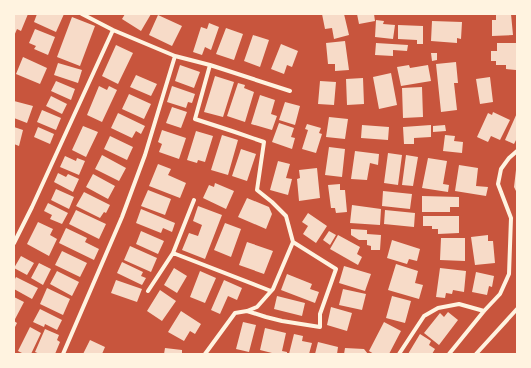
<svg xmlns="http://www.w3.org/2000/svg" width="531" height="368" font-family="'Fira Sans Condensed',sans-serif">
<rect width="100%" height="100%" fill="#c8553d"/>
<path fill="#f7dbc8" d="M14 14H28L21 31 17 29 14 36Z
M37 14H64L56 32 34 22Z
M125 14H151L141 31 122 19Z
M322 14H344L349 35 334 39 332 28 325 29Z
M357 14H374L375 21 359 24Z
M496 14H511L513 35 492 36V20H496Z
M158 15 182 26 172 46 149 35Z
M72 17 95 26 80 66 57 57Z
M376 20 384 21 383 24 395 25 393 39 375 37Z
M432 21 462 22 461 39 457 38V43L431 41Z
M209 23 219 27 211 50 205 47 202 55 193 52 201 27 207 29Z
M398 25 423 26V44H417V40L398 39Z
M226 28 243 34 234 60 216 54Z
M35 29 55 37 48 55 34 49 36 46 29 43Z
M253 35 269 40 260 67 244 61Z
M345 41 349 70 335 71V64H328L326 43Z
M376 43 408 45 407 51 393 50V56L375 55Z
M497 43H516V70L506 69V65H496V61H491V51H497Z
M281 44 298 51 292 67 287 65 284 74 271 69Z
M116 45 133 53 118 84 102 76Z
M431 53H437V60L432 61Z
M23 57 47 68 40 84 16 74Z
M456 62 458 83H454L457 110 441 112 436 64Z
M58 63 82 70 78 83 54 75Z
M180 65 200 72 194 88 175 81Z
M409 65 410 68 428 65 431 81 401 86 397 67Z
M391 73 397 105 379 109 373 77Z
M136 75 157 84 151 96 130 87Z
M215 76 234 82 223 117 204 112Z
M490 77 493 102 480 104 476 79Z
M363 78 364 104 347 105 346 79Z
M56 81 75 89 71 100 51 91Z
M320 81 336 82 334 105 318 104Z
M238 83 245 85 244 88 254 92 245 122 227 116Z
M99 86 107 90 109 86 117 90 102 122 87 115Z
M172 86 195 94 192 103 188 102 186 108 167 102Z
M422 87 423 117 403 118 402 88Z
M129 94 151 104 144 119 122 109Z
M260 95 275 100 271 114 277 116 272 130 251 124Z
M51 96 67 104 62 114 46 106Z
M14 101 33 106 27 123 14 118Z
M285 102 300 106 295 125 279 120Z
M172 107 187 112 181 128 166 123Z
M42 110 61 118 56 130 37 122Z
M493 112 510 120 500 140 491 136 488 142 477 137 488 113 492 115Z
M118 113 145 126 141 134 136 131 132 138 111 128Z
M517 113V138L514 144 505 140Z
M329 117 348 119 345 139 326 137Z
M279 123 294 128 291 137 295 138 292 149 272 142Z
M307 124 321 128 319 133 322 134 316 153 302 149 308 130 305 129Z
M362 125 389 127 388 140 361 138Z
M431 125V137L414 138V144H404L403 127Z
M445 125 446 131 433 132V126Z
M83 126 98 132 86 157 72 150Z
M14 127 23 130 19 146 14 144Z
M38 127 54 134 50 144 34 137Z
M162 130 186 138 179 159 159 152 162 144 158 142Z
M196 131 213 136 205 162 198 160 197 163 187 160Z
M222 135 238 140 228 175 211 170Z
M445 135 455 136 454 141 463 142 462 153 443 151Z
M110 136 133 147 127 160 104 149Z
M329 147 345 149 342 177 325 175Z
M241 149 256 154 247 181 232 176Z
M355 151 379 154 378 165 370 163 367 180 351 179Z
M388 153 402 155 398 185 384 183Z
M102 155 126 168 119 181 95 169Z
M406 155 418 157 413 186 402 185Z
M65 156 76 161 77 158 85 161 79 175 60 167Z
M428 158 447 161 443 184 449 185 448 192 422 188Z
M278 161 290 164 286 178 292 179 288 195 270 190Z
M158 164 171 169 168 175 186 183 180 198 149 186Z
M459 165 478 168 476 186 488 187 486 196 455 191Z
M317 168 320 198 299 201 297 179 300 178 299 170Z
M516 170H517V193L514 187Z
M58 173 66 177 68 174 79 179 73 192 54 182Z
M93 174 115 186 108 199 86 187Z
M215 183 234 191 226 209 203 198 209 185 214 187Z
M340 184V190H345L347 212 336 213 335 208H331L328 185Z
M56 189 74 197 69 209 51 200Z
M148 190 171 199 165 215 141 206Z
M383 191 412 194 410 209 382 206Z
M84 192 110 205 106 213 104 212 100 218 76 206Z
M422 196 459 197V207H450V212H422Z
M247 198 269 207 272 214 266 229 238 217Z
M48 203 68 213 62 224 50 219 52 215 44 211Z
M352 205 381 209 380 225 350 223Z
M198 206 222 215 205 259 182 250 189 233 198 236 202 225 193 221Z
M141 209 175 223 172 232 163 228 161 233 136 223Z
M76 210 106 224 99 239 69 224Z
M385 210 415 213 414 227 384 224Z
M308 213 327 226 316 243 303 234 308 226 302 222Z
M423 216H459V233L438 234V229H432V226H423Z
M38 222 53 229 50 235 57 239 49 256 27 244Z
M225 223 241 229 231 257 214 250Z
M66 228 87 238 85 242 99 249 94 260 59 243Z
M351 229 367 230V234L381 235 380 250H371V246L367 245V240H359L351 235Z
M141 231 164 241 158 254 136 244Z
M329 231 336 235 330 245 323 240Z
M338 235 360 247 357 254 362 257 358 265 330 249Z
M488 235V241H493L495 263 475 265 471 237Z
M441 238H465V261L440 260Z
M392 240 420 249 417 261 409 259 407 264 387 258Z
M247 242 273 251 264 274 239 265Z
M130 246 157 258 151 272 124 260Z
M62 251 87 263 80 277 55 265Z
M21 256 34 263 27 275 14 268Z
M122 262 143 272 141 276 146 278 142 285 117 273Z
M39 263 51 269 43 285 31 278Z
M396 264 418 271 415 283 423 285 419 299 388 290Z
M344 266 371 274 365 291 339 283Z
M174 268 187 276 177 293 164 285Z
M440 268 466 271 464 292 453 290 452 294 446 293 445 298 436 297Z
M57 271 79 282 72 296 50 284Z
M200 271 216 278 205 303 190 297Z
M476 272 494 276 492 287 489 286 487 295 472 292Z
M287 274 312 284 310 289 319 292 315 303 281 290Z
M16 277 38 288 32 299 14 289V281Z
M116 280 142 289 137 302 111 293Z
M224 280 242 288 237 300 228 296 220 314 211 310Z
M47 288 70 299 63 315 40 304Z
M343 289 366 294 362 310 339 305Z
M160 290 176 301 162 321 147 311Z
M277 296 305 303 302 316 274 309Z
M392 296 411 301 405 323 386 318Z
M14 297 24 302 14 321 17 323 14 329Z
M331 307 352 313 347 331 327 325Z
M40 309 62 320 57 330 45 324 44 327 33 322Z
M181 311 201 324 195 334 190 331 184 341 168 332Z
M448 312 458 320 439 345 424 333 440 313 444 317Z
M243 322 256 325 249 352 236 349Z
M384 322 401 331 389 354H374L369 351Z
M30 327 41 333 31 354H24L18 351Z
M265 328 286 333 282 351 287 352V354H272V353L260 350Z
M45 329 59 335 57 340 60 342 55 354H40L35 352Z
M294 334 303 336 302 341 312 343 309 354H289Z
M420 334 431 341 429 345 435 349 432 354H408Z
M90 340 105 347 102 354H83Z
M318 342 338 347 337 354H315Z
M165 348 182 350V354H164Z
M345 348 364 349 368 354H344Z"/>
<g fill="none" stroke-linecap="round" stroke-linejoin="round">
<path stroke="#fff3e0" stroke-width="4" d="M82 14 113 30 175 56 210 65
M14 243 32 207 113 30
M173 253 271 291
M148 291 173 253 194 200
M247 311 266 317 282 321 320 327V314L336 269 293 242
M63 354 122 217 145 155 175 56
M205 354 235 313 247 311 257 307 273 289 293 242 286 216 272 202 257 190 264 142 232 131 195 119 210 65 290 91
M399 354 424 316 438 308 459 304 484 311
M449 354 484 311 500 294 509 274 511 218 498 184 501 169 509 158 517 151
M476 354 517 309"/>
</g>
<rect width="531" height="368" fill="none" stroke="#fff3e0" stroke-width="30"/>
</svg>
